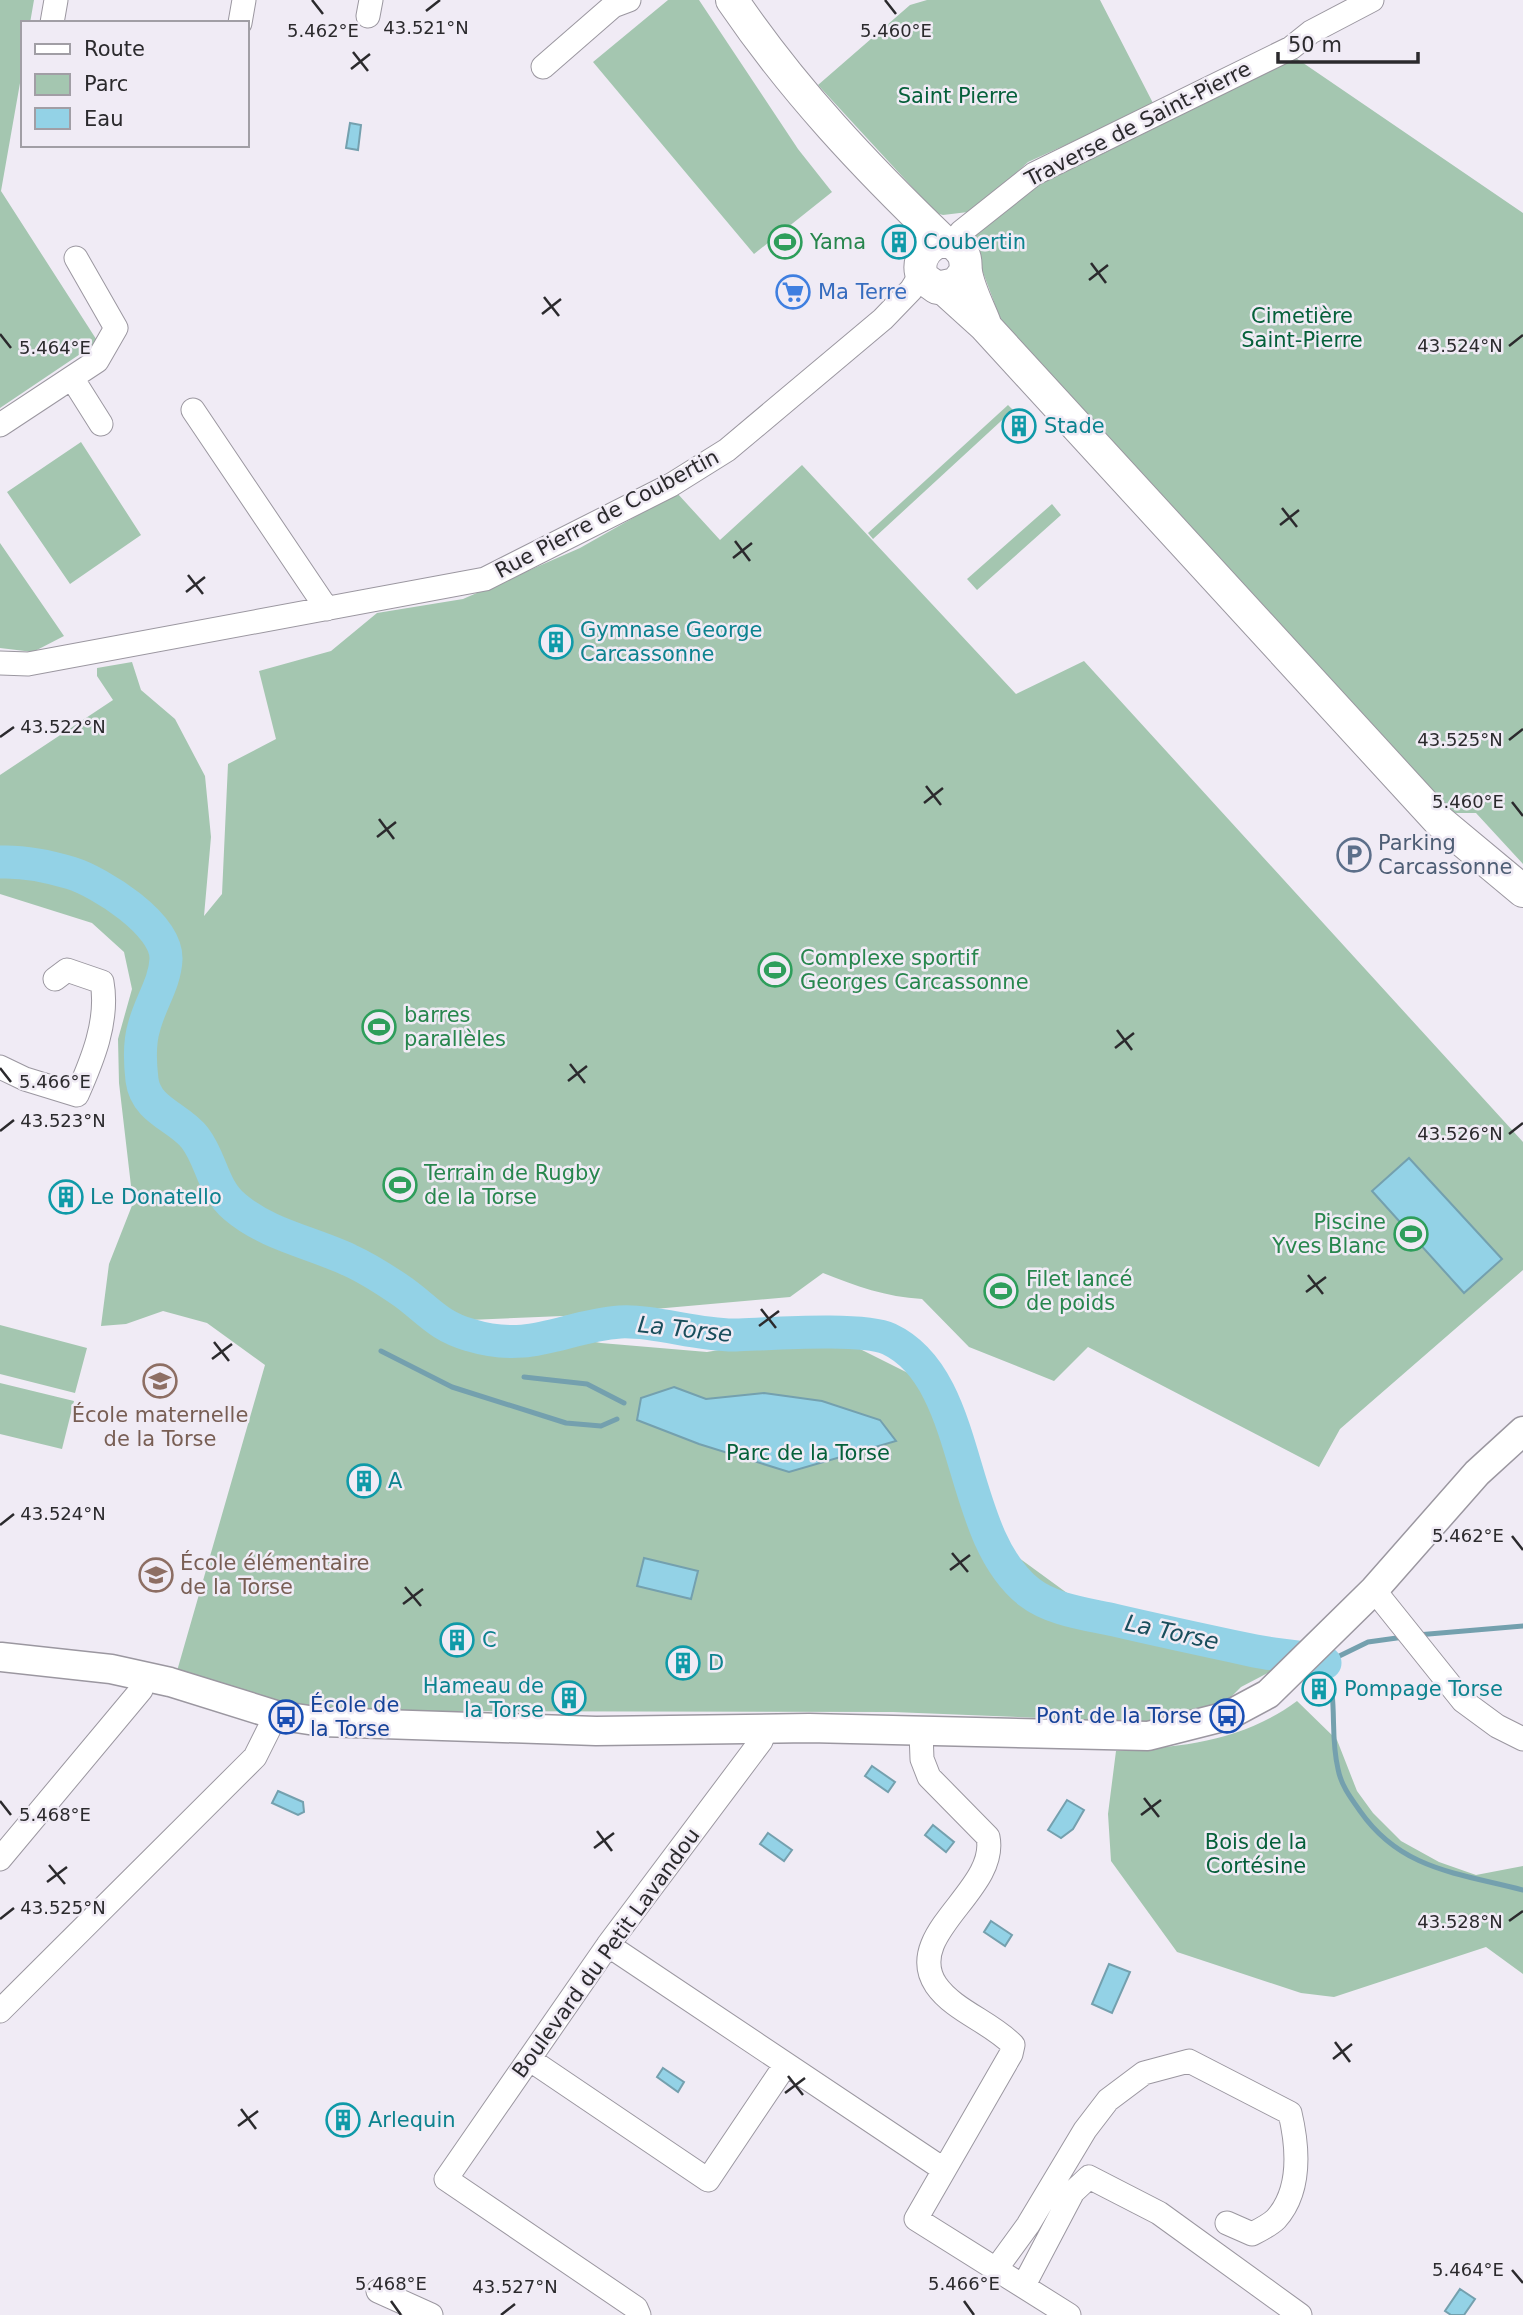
<svg xmlns="http://www.w3.org/2000/svg" width="1523" height="2315" font-family="'DejaVu Sans',sans-serif">
<rect width="100%" height="100%" fill="#f0ebf5"/>
<path fill="#a4c6b0" d="M0 0H34L30 23H23V66L1 191 98 342 0 408Z
M668 0H699L798 149 832 192 754 254 593 62Z
M927 0H1100L1154 105 1028 162 981 205 968 212 943 215 936 213 818 85 910 5Z
M1290 54 1523 213V864L1476 813H1448L1003 326 969 235 1025 183Z
M1008 405 1013 410 873 539 868 533Z
M81 442 141 535 70 584 7 492Z
M802 465 1016 694 1084 661 1523 1142V1270L1340 1429 1319 1467 1088 1347 1054 1381 969 1347 922 1299C886 1297 856 1286 823 1273L790 1297 587 1315 469 1320 601 1343 707 1352 826 1332 938 1388 954 1426 982 1531 1078 1601 1274 1644 1302 1655 1241 1687 1225 1703 1186 1716 1139 1722 893 1712 318 1711 175 1678 265 1365 207 1323 163 1311 126 1324 101 1326 109 1264 133 1203 119 1083 118 1039 132 989 124 952 92 923 0 894V775L113 700 97 676V668L132 662 141 690 175 719 205 776 211 837 204 916 222 894 228 764 276 739 259 671 331 651 377 613 463 599 580 548 677 493 720 540Z
M1052 504 1061 515 977 590 967 579Z
M0 543 64 636 33 652 0 648Z
M0 1325 87 1348 75 1393 0 1374Z
M0 1383 74 1401 62 1449 0 1434Z
M1297 1701 1337 1740 1357 1791 1373 1813 1401 1841 1439 1862 1476 1875 1523 1866V1974L1486 1947 1334 1997 1301 1993 1177 1952 1111 1861 1108 1814 1116 1751C1182 1747 1243 1741 1297 1701Z"/>
<path fill="#93d2e6" stroke="#74a0ae" stroke-width="2" d="M350 123 361 125 358 150 346 148Z
M1409 1158 1502 1259 1464 1293 1372 1191Z
M674 1387 706 1399 764 1393 822 1401 880 1420 896 1441 789 1472 699 1444 637 1420 641 1398Z
M644 1558 698 1571 691 1599 637 1586Z
M872 1766 895 1782 888 1792 865 1776Z
M278 1791 303 1802 304 1812 298 1815 272 1803Z
M1067 1800 1084 1810 1073 1829 1061 1838 1048 1830Z
M933 1825 954 1842 946 1852 925 1835Z
M768 1833 792 1850 784 1861 760 1844Z
M991 1921 1012 1935 1005 1946 984 1932Z
M1109 1964 1130 1972 1112 2013 1092 2004Z
M663 2068 684 2082 678 2092 657 2077Z
M1460 2289 1475 2299 1464 2315H1451L1445 2311Z"/>
<g fill="none" stroke-linecap="round" stroke-linejoin="round">
<path stroke="#74a0ae" stroke-width="5" d="M381 1351 452 1387 566 1423 601 1426 617 1419
M524 1377 587 1384 624 1403
M1417 1635 1523 1626
M1404 1637 1368 1642 1325 1663C1339 1701 1329 1731 1338 1769 1341 1785 1350 1797 1360 1811 1401 1870 1458 1873 1523 1890"/>
<path stroke="#93d2e6" stroke-width="33" d="M0 862C24 861 48 866 71 873 100 882 167 924 166 959 165 983 150 1003 144 1027 139 1043 140 1063 142 1080 146 1111 179 1117 195 1138 212 1160 212 1188 235 1207 268 1235 311 1242 349 1260 367 1268 387 1281 403 1292 428 1310 438 1326 470 1335 532 1354 564 1326 620 1322 655 1320 698 1336 736 1335 769 1334 862 1327 889 1339 974 1379 955 1533 1029 1592 1052 1610 1087 1614 1114 1620 1161 1631 1208 1641 1255 1651 1279 1656 1301 1655 1325 1663"/>
<defs>
<path id="minor" d="M368 16 371 0
M52 23 56 0
M240 23 244 0
M543 67 613 6 629 0
M954 245 961 232 1034 174 1291 48 1311 32 1372 0
M72 378 101 424
M193 410 327 609
M0 425 97 361 116 328 76 258
M0 663 28 664 485 579 671 485 727 450 883 319 911 290 921 274
M0 1067 25 1079 77 1095C92 1061 109 1021 102 982L67 970 55 979
M1374 1590 1463 1701 1497 1726 1523 1739
M921 1732 922 1759 929 1777 988 1837C999 1890 902 1934 936 1985 954 2011 991 2022 1013 2045L1011 2054 916 2219 1069 2315
M0 1859 141 1690 145 1676
M608 1945 943 2169
M0 2011 255 1757 276 1715
M529 2059 708 2180 786 2064
M996 2269 1028 2225 1085 2130 1108 2100 1144 2073 1189 2061 1290 2113C1298 2147 1302 2190 1276 2219 1270 2225 1260 2230 1252 2234L1227 2223
M1024 2285 1073 2192 1089 2177 1159 2213 1300 2315
M378 2291 431 2315
M639 2315 636 2308 446 2179 608 1945 761 1741 766 1728"/>
<path id="tertiary" d="M1 1657 111 1669 170 1682 276 1715 322 1722 596 1731 809 1728 1148 1736 1227 1716 1268 1694 1374 1590 1477 1473 1523 1431"/>
<path id="secondary" d="M732 0C794 91 865 166 944 242
M966 271 956 284 937 288 923 278C911 253 944 227 961 251 967 258 965 265 966 272 969 290 979 308 985 324
M943 288 985 326 1439 821 1523 891"/>
</defs>
<use href="#minor" stroke="#9b97a0" stroke-width="25"/>
<use href="#tertiary" stroke="#9b97a0" stroke-width="31"/>
<use href="#secondary" stroke="#9b97a0" stroke-width="34"/>
<use href="#minor" stroke="#fff" stroke-width="23"/>
<use href="#tertiary" stroke="#fff" stroke-width="28"/>
<use href="#secondary" stroke="#fff" stroke-width="32"/>
</g>
<path fill="none" stroke="#2b2a2d" stroke-width="2.5" d="M312 0 323 14M885 0 896 14M426 11 440 0M353 52 368 71M351 69 370 54M1091 263 1106 283M1089 280 1108 265M544 297 559 316M542 314 561 299M0 334 11 348M1509 346 1523 335M1282 508 1297 527M1280 525 1299 510M735 541 750 561M733 558 752 543M188 575 203 594M186 592 205 577M0 737 14 727M1509 740 1523 729M926 786 941 805M1512 802 1523 816M924 803 943 788M379 819 394 839M377 837 396 822M1117 1030 1132 1050M1115 1048 1134 1033M570 1064 585 1083M0 1068 11 1082M568 1081 587 1066M0 1131 14 1120M1509 1134 1523 1123M1308 1275 1323 1294M1306 1292 1326 1277M761 1309 776 1328M759 1326 779 1311M214 1342 229 1361M212 1359 232 1344M0 1525 14 1514M1512 1536 1523 1550M952 1553 968 1572M950 1570 970 1555M405 1587 421 1606M403 1604 423 1589M1144 1798 1159 1817M0 1801 11 1815M1141 1815 1161 1800M597 1831 612 1851M594 1848 614 1833M49 1865 65 1884M47 1882 67 1867M0 1919 14 1908M1509 1921 1523 1911M1335 2042 1350 2062M1333 2059 1352 2044M788 2076 803 2095M785 2093 805 2078M241 2109 256 2129M238 2126 258 2111M1512 2270 1523 2283M391 2301 401 2315M964 2301 974 2315M501 2315 515 2304"/>
<defs>
<symbol id="stadium-ring" viewBox="-11 -11 22 22"><circle r="9.5" fill="#f0ebf5" stroke="#2e9e5b" stroke-width="1.5"/><path d="M0-5a6.5 5 0 1 0 0 10a6.5 5 0 1 0 0-10ZM-3.5-1.8h7v3.6h-7Z" fill="#2e9e5b"/></symbol>
<symbol id="building-ring" viewBox="-11 -11 22 22"><circle r="9.5" fill="#f0ebf5" stroke="#0f9aa8" stroke-width="1.5"/><path d="M-4-6H4V6H1V3H-1V6H-4ZM-2.5-4.3h1.7v1.8h-1.7ZM.8-4.3h1.7v1.8H.8ZM-2.5-1h1.7V.8h-1.7ZM.8-1h1.7V.8H.8Z" fill="#0f9aa8"/></symbol>
<symbol id="supermarket-ring" viewBox="-11 -11 22 22"><circle r="9.5" fill="#f0ebf5" stroke="#3f7fe0" stroke-width="1.5"/><path d="M-6-5.5h2.5l.6 2H6L4.5 2H-2.5L-4.4-4H-6ZM-1.5 3.2a1.3 1.3 0 1 0 .1 0ZM3 3.2a1.3 1.3 0 1 0 .1 0Z" fill="#3f7fe0"/></symbol>
<symbol id="parking-ring" viewBox="-11 -11 22 22"><circle r="9.5" fill="#f0ebf5" stroke="#5c6f8a" stroke-width="1.5"/><path d="M-3.5-5.5H1a3.5 3.5 0 0 1 0 7H-1V5.5H-3.5ZM-1-3.4V-.6H.8a1.4 1.4 0 0 0 0-2.8Z" fill="#5c6f8a"/></symbol>
<symbol id="school-ring" viewBox="-11 -11 22 22"><circle r="9.5" fill="#f0ebf5" stroke="#8d6e63" stroke-width="1.5"/><path d="M0-5L7-2L0 1L-7-2ZM-4 1L0 2.5L4 1V4Q0 6-4 4Z" fill="#8d6e63"/></symbol>
<symbol id="bus-ring" viewBox="-11 -11 22 22"><circle r="9.5" fill="#f0ebf5" stroke="#1a4fb4" stroke-width="1.5"/><path d="M-5-6H5V4H4V6H2V4H-2V6H-4V4H-5ZM-3.5-4V0h7V-4ZM-3.5 1.2v1.5H-2V1.2ZM2 1.2v1.5H3.5V1.2Z" fill="#1a4fb4"/></symbol>
</defs>
<g fill-rule="evenodd">
<use href="#stadium-ring" x="766" y="223" width="38" height="38"/>
<use href="#building-ring" x="880" y="223" width="38" height="38"/>
<use href="#supermarket-ring" x="774" y="273" width="38" height="38"/>
<use href="#building-ring" x="1000" y="407" width="38" height="38"/>
<use href="#building-ring" x="537" y="623" width="38" height="38"/>
<use href="#parking-ring" x="1335" y="836" width="38" height="38"/>
<use href="#stadium-ring" x="756" y="951" width="38" height="38"/>
<use href="#stadium-ring" x="360" y="1008" width="38" height="38"/>
<use href="#stadium-ring" x="381" y="1166" width="38" height="38"/>
<use href="#building-ring" x="47" y="1178" width="38" height="38"/>
<use href="#stadium-ring" x="1392" y="1215" width="38" height="38"/>
<use href="#stadium-ring" x="982" y="1272" width="38" height="38"/>
<use href="#school-ring" x="141" y="1362" width="38" height="38"/>
<use href="#building-ring" x="345" y="1462" width="38" height="38"/>
<use href="#school-ring" x="137" y="1556" width="38" height="38"/>
<use href="#building-ring" x="438" y="1621" width="38" height="38"/>
<use href="#building-ring" x="664" y="1644" width="38" height="38"/>
<use href="#building-ring" x="1300" y="1670" width="38" height="38"/>
<use href="#building-ring" x="550" y="1679" width="38" height="38"/>
<use href="#bus-ring" x="1208" y="1697" width="38" height="38"/>
<use href="#bus-ring" x="267" y="1698" width="38" height="38"/>
<use href="#building-ring" x="324" y="2101" width="38" height="38"/>
</g>
<g text-anchor="middle" dominant-baseline="central" stroke-width="5" stroke-linejoin="round" paint-order="stroke">
<g font-size="21" fill="#05603a" stroke="#f0ebf5">
<text x="958" y="96">Saint Pierre</text>
<text x="1302" y="316">Cimetière<tspan x="1302" dy="24">Saint-Pierre</tspan></text>
<text x="808" y="1453">Parc de la Torse</text>
<text x="1256" y="1842">Bois de la<tspan x="1256" dy="24">Cortésine</tspan></text>
</g>
<g font-size="21" fill="#2b2a2d" stroke="#f0ebf5">
<text transform="translate(1138 124) rotate(-27)">Traverse de Saint-Pierre</text>
<text transform="translate(607 514) rotate(-28)">Rue Pierre de Coubertin</text>
<text transform="translate(606 1953) rotate(-54)">Boulevard du Petit Lavandou</text>
</g>
<g font-size="21" fill="#27864d" stroke="#f0ebf5" text-anchor="start">
<text x="810" y="242">Yama</text>
<text x="800" y="958">Complexe sportif<tspan x="800" dy="24">Georges Carcassonne</tspan></text>
<text x="404" y="1015">barres<tspan x="404" dy="24">parallèles</tspan></text>
<text x="424" y="1173">Terrain de Rugby<tspan x="424" dy="24">de la Torse</tspan></text>
<text x="1386" y="1222" text-anchor="end">Piscine<tspan x="1386" dy="24">Yves Blanc</tspan></text>
<text x="1026" y="1279">Filet lancé<tspan x="1026" dy="24">de poids</tspan></text>
</g>
<g font-size="21" fill="#0d838f" stroke="#f0ebf5" text-anchor="start">
<text x="923" y="242">Coubertin</text>
<text x="1044" y="426">Stade</text>
<text x="580" y="630">Gymnase George<tspan x="580" dy="24">Carcassonne</tspan></text>
<text x="90" y="1197">Le Donatello</text>
<text x="388" y="1481">A</text>
<text x="482" y="1640">C</text>
<text x="708" y="1663">D</text>
<text x="544" y="1686" text-anchor="end">Hameau de<tspan x="544" dy="24">la Torse</tspan></text>
<text x="1344" y="1689">Pompage Torse</text>
<text x="368" y="2120">Arlequin</text>
</g>
<g font-size="21" fill="#366cbe" stroke="#f0ebf5" text-anchor="start">
<text x="818" y="292">Ma Terre</text>
</g>
<g font-size="21" fill="#4e5e75" stroke="#f0ebf5" text-anchor="start">
<text x="1378" y="843">Parking<tspan x="1378" dy="24">Carcassonne</tspan></text>
</g>
<g font-size="21" fill="#785e54" stroke="#f0ebf5">
<text x="160" y="1415">École maternelle<tspan x="160" dy="24">de la Torse</tspan></text>
<text x="180" y="1563" text-anchor="start">École élémentaire<tspan x="180" dy="24">de la Torse</tspan></text>
</g>
<g font-size="21" fill="#164399" stroke="#f0ebf5" text-anchor="start">
<text x="310" y="1705">École de<tspan x="310" dy="24">la Torse</tspan></text>
<text x="1202" y="1716" text-anchor="end">Pont de la Torse</text>
</g>
<g font-size="23" font-style="italic" fill="#194e5c" stroke="#f0ebf5">
<text transform="translate(685 1329) rotate(6)">La Torse</text>
<text transform="translate(1172 1632) rotate(12)">La Torse</text>
</g>
</g>
<g font-size="18" text-anchor="middle" fill="#2b2a2d" stroke="#f0ebf5" stroke-width="5" stroke-linejoin="round" paint-order="stroke">
<text x="426" y="34">43.521°N</text>
<text x="323" y="37">5.462°E</text>
<text x="896" y="37">5.460°E</text>
<text x="1460" y="352">43.524°N</text>
<text x="55" y="354">5.464°E</text>
<text x="63" y="733">43.522°N</text>
<text x="1460" y="746">43.525°N</text>
<text x="1468" y="808">5.460°E</text>
<text x="55" y="1088">5.466°E</text>
<text x="63" y="1127">43.523°N</text>
<text x="1460" y="1140">43.526°N</text>
<text x="63" y="1520">43.524°N</text>
<text x="1468" y="1542">5.462°E</text>
<text x="55" y="1821">5.468°E</text>
<text x="63" y="1914">43.525°N</text>
<text x="1460" y="1928">43.528°N</text>
<text x="1468" y="2276">5.464°E</text>
<text x="391" y="2290">5.468°E</text>
<text x="964" y="2290">5.466°E</text>
<text x="515" y="2293">43.527°N</text>
</g>
<rect x="21" y="21" width="228" height="126" fill="#f0ebf5" stroke="#a19ea5" stroke-width="2"/>
<rect x="35" y="44" width="35" height="10" fill="#ffffff" stroke="#a19ea5" stroke-width="2"/>
<text x="84" y="56" font-size="21" fill="#2b2a2d">Route</text>
<rect x="35" y="74" width="35" height="21" fill="#a4c6b0" stroke="#a19ea5" stroke-width="2"/>
<text x="84" y="91" font-size="21" fill="#2b2a2d">Parc</text>
<rect x="35" y="108" width="35" height="21" fill="#93d2e6" stroke="#a19ea5" stroke-width="2"/>
<text x="84" y="126" font-size="21" fill="#2b2a2d">Eau</text>
<path d="M1278 52v10h140v-10" fill="none" stroke="#2b2a2d" stroke-width="3.5"/>
<text x="1288" y="52" font-size="21" fill="#2b2a2d" stroke="#f0ebf5" stroke-width="5" paint-order="stroke">50 m</text>
</svg>
